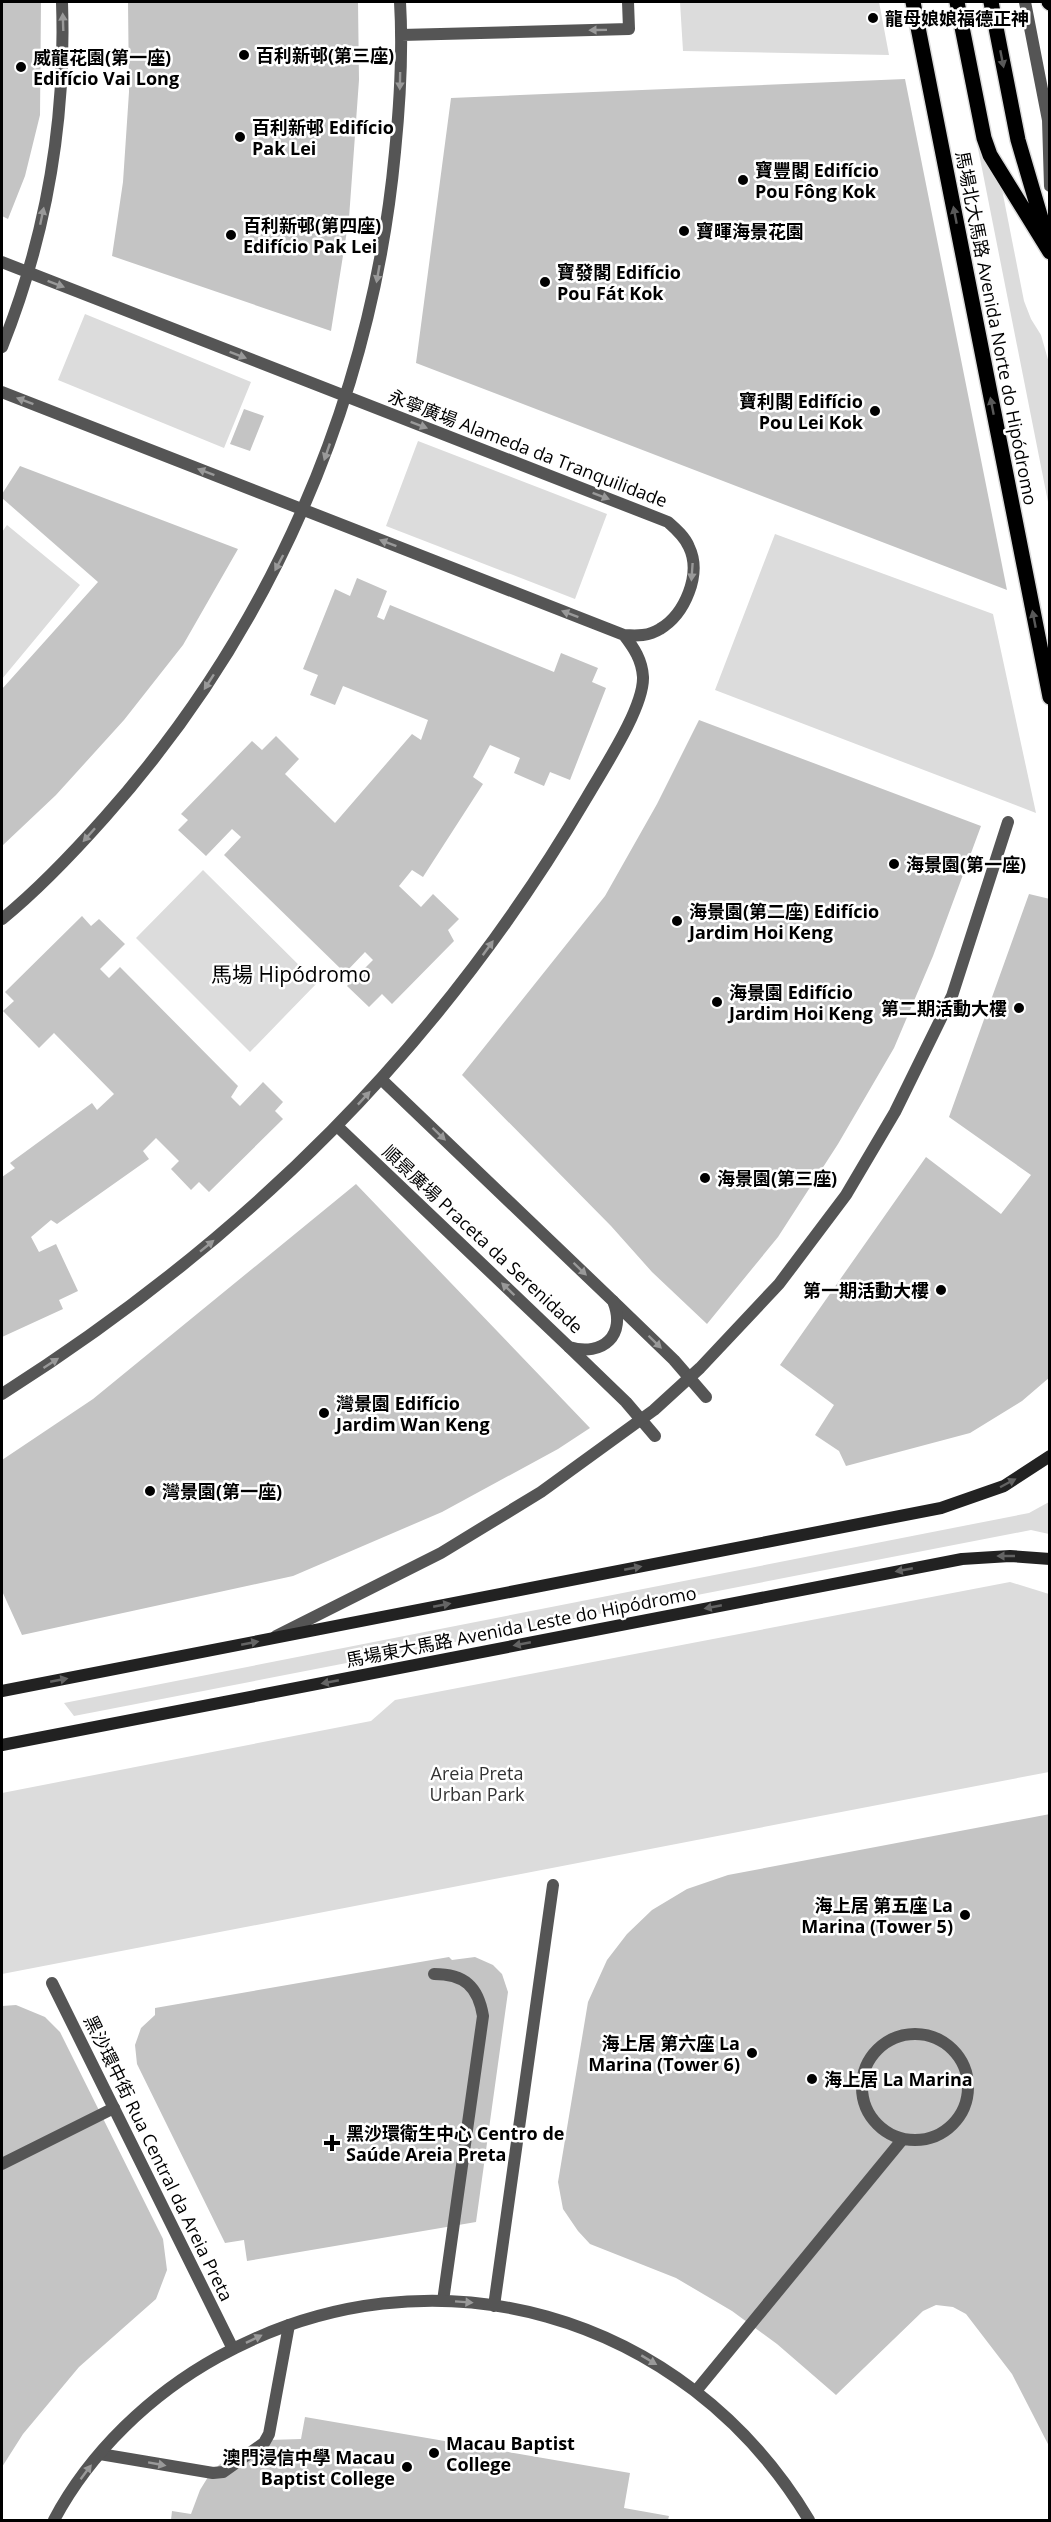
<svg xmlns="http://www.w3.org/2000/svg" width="1051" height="2522" font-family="'Open Sans','Noto Sans SC',sans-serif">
<rect width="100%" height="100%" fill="#fff"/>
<path fill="#dcdcdc" d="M680 2H879L889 55 683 51Z
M949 2H965L1024 301 1031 319 1041 335 1049 363V507Z
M85 314 251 382 224 448 58 380Z
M418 441 607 514 575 599 386 526Z
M7 525 80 585 2 679V532Z
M775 534 993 614 1036 813 715 690Z
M203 870 317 983 250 1052 136 938Z
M1049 1502V1534L1031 1530 74 1716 64 1703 1029 1513Z
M1010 1582 1049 1594V1772L2 1974V1793L371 1721 395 1700Z"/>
<path fill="#c4c4c4" d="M2 2H41L40 115 25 176 8 219 2 216Z
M128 2H358L359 80 349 218 331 331 112 256 123 182 129 92Z
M905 79 1007 590 416 363 451 98Z
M244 409 264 416 250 451 230 444Z
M20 466 238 549 183 645 124 720 56 795 2 846V689L98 582 2 498V494Z
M357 578 387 591 377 617 384 620 390 605 554 672 561 653 598 668 592 682 606 688 570 780 550 772 544 786 514 773 520 758 490 745 473 777 483 784 423 877 412 870 399 886 421 907 433 894 459 919 448 930 454 941 392 1004 382 994 369 1007 347 986 373 960 365 952 345 973 224 855 241 837 232 829 206 856 178 830 188 820 181 814 252 741 262 750 276 736 299 759 285 774 335 823 412 734 421 740 428 720 343 686 335 705 310 695 318 675 303 669 335 589 350 596Z
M699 720 981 826 933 956 894 1048 838 1144 778 1237 707 1324 652 1272 611 1226 462 1075 605 896 657 804Z
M1029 894 1050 899V1377L1022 1401 970 1433 846 1466 839 1451 815 1435 834 1405 780 1365 926 1157 1001 1214 1031 1175 949 1117Z
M82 916 91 926 99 919 125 944 100 969 109 978 120 967 238 1086 231 1097 240 1106 263 1082 283 1102 275 1111 283 1119 209 1192 199 1182 191 1190 171 1169 179 1161 156 1138 143 1151 149 1159 57 1224 51 1220 31 1237 39 1252 56 1244 78 1291 59 1300 63 1309 2 1337V1177L15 1168 10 1163 92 1103 97 1110 114 1094 54 1033 39 1048 3 1011 14 1001 5 992Z
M356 1184 590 1428 558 1449 442 1512 293 1576 22 1635 2 1591V1460L93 1399Z
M1050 1814V2448L1012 2374 966 2314 953 2307 936 2305 923 2311 836 2395 777 2344 732 2311 676 2278 590 2244 578 2231 563 2209 558 2182 588 2002 607 1960 627 1934 652 1910 687 1889 728 1875Z
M449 1957 452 1960 475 1957 493 1965 502 1974 508 1992 476 2222 247 2261 244 2240 225 2243 137 2064 135 2045 141 2028 155 2015V2008Z
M16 2005 45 2017 60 2032 163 2239 167 2270 156 2299 79 2367 23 2434 2 2467V2006Z
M305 2417 630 2473 624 2508 669 2516 668 2520H171L172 2511 191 2514 200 2490 208 2477 219 2465 238 2450 269 2440 301 2439Z"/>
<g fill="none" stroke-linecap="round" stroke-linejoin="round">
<defs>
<path id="primary" d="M913 2 1050 697
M957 2 984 138 990 155 1050 252
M991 2 1018 140 1045 232
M1049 2 1050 3"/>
</defs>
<use href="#primary" stroke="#dbdbdb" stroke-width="18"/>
<path stroke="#555" stroke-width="12" d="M1025 2 1048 120 1050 186
M613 1301 674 1360 706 1397
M569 1347 626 1402 655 1436
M434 1974C464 1974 478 1986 483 2016L443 2301
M862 2087a53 53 0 1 1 106 0a53 53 0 1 1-106 0Z
M2 2164 114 2108
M696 2391 902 2140
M100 2454 213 2473 223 2472 264 2443 269 2434 289 2325"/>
<path stroke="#555" stroke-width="12" d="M401 35 629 29 628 2
M2 262 668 522C676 529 685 537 689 547 702 574 685 614 660 629 649 636 637 636 624 635L2 392
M2 347C46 237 66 120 62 2
M2 919C39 889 73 853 105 817 270 632 372 399 395 152 400 102 403 51 400 2
M337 1126 569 1347C603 1357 627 1335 613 1301L381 1079
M2 1394C246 1239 440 1048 587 797 603 769 644 708 643 677 642 660 634 648 624 635
M276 1636 441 1553 541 1492 654 1410 700 1368 779 1284 846 1195 895 1112 952 996 1008 822
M52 1983 233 2349
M494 2306 553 1885
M54 2520C90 2452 151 2394 218 2357 431 2239 685 2313 809 2520"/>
<path stroke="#222" stroke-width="12" d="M2 1691 941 1508 1004 1486 1050 1456
M2 1745 962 1559 1010 1556 1050 1559"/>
<use href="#primary" stroke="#000" stroke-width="15"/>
</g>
<defs><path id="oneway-solid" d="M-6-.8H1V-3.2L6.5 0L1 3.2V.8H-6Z" transform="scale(1.5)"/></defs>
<g fill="#999">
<use href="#oneway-solid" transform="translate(63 22) rotate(-92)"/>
<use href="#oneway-solid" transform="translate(598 30) rotate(179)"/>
<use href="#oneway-solid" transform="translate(400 81) rotate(91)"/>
<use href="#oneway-solid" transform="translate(42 216) rotate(-78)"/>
<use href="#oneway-solid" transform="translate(378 274) rotate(100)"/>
<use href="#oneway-solid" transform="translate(56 284) rotate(21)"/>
<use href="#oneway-solid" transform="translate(238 355) rotate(21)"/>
<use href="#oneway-solid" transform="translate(25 401) rotate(-159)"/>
<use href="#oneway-solid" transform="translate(419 425) rotate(21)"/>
<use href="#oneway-solid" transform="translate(327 452) rotate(109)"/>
<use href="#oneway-solid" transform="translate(206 472) rotate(-159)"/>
<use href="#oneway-solid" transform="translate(601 496) rotate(21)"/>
<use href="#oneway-solid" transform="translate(388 543) rotate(-159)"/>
<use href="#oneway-solid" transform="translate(279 563) rotate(118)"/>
<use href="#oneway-solid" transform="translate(692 572) rotate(94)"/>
<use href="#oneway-solid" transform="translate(570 614) rotate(-159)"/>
<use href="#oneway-solid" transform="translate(209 682) rotate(123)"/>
<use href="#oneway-solid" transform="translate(89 835) rotate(132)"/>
<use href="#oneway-solid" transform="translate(488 948) rotate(-54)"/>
<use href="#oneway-solid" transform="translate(364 1098) rotate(-47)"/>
<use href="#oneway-solid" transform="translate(439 1134) rotate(44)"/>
<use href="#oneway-solid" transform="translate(207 1246) rotate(-39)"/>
<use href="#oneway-solid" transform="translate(580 1269) rotate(44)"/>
<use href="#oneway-solid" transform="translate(508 1289) rotate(-136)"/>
<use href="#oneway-solid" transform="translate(655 1342) rotate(44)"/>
<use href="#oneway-solid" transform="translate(51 1363) rotate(-33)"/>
<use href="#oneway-solid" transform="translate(464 2302) rotate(4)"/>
<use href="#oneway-solid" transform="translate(254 2339) rotate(-26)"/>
<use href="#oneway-solid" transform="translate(649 2360) rotate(31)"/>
<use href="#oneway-solid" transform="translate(157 2464) rotate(10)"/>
<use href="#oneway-solid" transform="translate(86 2472) rotate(-53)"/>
</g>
<g fill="#595959">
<use href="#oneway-solid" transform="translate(1002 59) rotate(79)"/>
<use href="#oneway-solid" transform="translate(955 215) rotate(-101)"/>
<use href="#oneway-solid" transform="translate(992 406) rotate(-101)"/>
<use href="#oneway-solid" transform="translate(1034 619) rotate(-101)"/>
</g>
<g fill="#646464">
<use href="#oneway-solid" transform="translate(1008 1483) rotate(-28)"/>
<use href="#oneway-solid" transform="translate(1006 1556) rotate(-180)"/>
<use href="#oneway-solid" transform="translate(633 1568) rotate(-11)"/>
<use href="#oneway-solid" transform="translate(904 1570) rotate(169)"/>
<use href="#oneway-solid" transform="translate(442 1605) rotate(-11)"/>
<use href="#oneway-solid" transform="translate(713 1607) rotate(169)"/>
<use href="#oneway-solid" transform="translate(250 1643) rotate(-11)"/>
<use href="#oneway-solid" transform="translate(522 1644) rotate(169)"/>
<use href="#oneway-solid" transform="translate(59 1680) rotate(-11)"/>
<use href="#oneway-solid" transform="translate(330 1682) rotate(169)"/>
</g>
<g fill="#000" stroke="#fff" stroke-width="2">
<circle cx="873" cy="18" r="6"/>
<circle cx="244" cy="55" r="6"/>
<circle cx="21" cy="67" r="6"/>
<circle cx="240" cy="137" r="6"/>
<circle cx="743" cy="180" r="6"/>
<circle cx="684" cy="231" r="6"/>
<circle cx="231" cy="235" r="6"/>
<circle cx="545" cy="282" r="6"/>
<circle cx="875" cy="411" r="6"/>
<circle cx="894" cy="864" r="6"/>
<circle cx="677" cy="921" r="6"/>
<circle cx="717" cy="1002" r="6"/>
<circle cx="1019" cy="1008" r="6"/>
<circle cx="705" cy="1178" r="6"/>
<circle cx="941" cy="1290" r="6"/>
<circle cx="324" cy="1413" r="6"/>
<circle cx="150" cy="1491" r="6"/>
<circle cx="965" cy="1915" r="6"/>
<circle cx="752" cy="2053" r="6"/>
<circle cx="812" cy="2079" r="6"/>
<path d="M329 2134h6v6h6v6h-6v6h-6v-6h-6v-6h6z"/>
<circle cx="434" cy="2453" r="6"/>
<circle cx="407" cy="2467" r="6"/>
</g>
<g text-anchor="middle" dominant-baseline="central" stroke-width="5" stroke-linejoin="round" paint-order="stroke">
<g font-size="18" font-weight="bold" fill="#000" stroke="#fff" text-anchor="start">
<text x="885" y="18">龍母娘娘福德正神</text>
<text x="256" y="55">百利新邨(第三座)</text>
<text x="33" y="57">威龍花園(第一座)<tspan x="33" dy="21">Edifício Vai Long</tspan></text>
<text x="252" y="127">百利新邨 Edifício<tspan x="252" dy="21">Pak Lei</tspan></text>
<text x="755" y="170">寶豐閣 Edifício<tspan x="755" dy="21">Pou Fông Kok</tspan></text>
<text x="243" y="225">百利新邨(第四座)<tspan x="243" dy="21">Edifício Pak Lei</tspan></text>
<text x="696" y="231">寶暉海景花園</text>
<text x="557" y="272">寶發閣 Edifício<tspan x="557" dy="21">Pou Fát Kok</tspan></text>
<text x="863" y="401" text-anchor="end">寶利閣 Edifício<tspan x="863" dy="21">Pou Lei Kok</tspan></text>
<text x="906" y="864">海景園(第一座)</text>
<text x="689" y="911">海景園(第二座) Edifício<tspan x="689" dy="21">Jardim Hoi Keng</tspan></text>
<text x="729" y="992">海景園 Edifício<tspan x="729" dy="21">Jardim Hoi Keng</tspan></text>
<text x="1007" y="1008" text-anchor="end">第二期活動大樓</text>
<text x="717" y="1178">海景園(第三座)</text>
<text x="929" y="1290" text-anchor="end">第一期活動大樓</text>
<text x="336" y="1403">灣景園 Edifício<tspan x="336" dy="21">Jardim Wan Keng</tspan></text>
<text x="162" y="1491">灣景園(第一座)</text>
<text x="953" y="1905" text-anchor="end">海上居 第五座 La<tspan x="953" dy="21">Marina (Tower 5)</tspan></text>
<text x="740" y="2043" text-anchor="end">海上居 第六座 La<tspan x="740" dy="21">Marina (Tower 6)</tspan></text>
<text x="824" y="2079">海上居 La Marina</text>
<text x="346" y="2133">黑沙環衛生中心 Centro de<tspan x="346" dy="21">Saúde Areia Preta</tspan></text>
<text x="446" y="2443">Macau Baptist<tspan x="446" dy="21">College</tspan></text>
<text x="395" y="2457" text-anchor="end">澳門浸信中學 Macau<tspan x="395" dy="21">Baptist College</tspan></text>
</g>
<g font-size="18" fill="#000" stroke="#fff">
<text transform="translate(997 328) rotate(79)">馬場北大馬路 Avenida Norte do Hipódromo</text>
<text transform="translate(528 448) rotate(21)">永寧廣場 Alameda da Tranquilidade</text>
<text transform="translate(483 1239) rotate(43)">順景廣場 Praceta da Serenidade</text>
<text transform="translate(521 1626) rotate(-11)">馬場東大馬路 Avenida Leste do Hipódromo</text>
<text transform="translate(159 2158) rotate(64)">黑沙環中街 Rua Central da Areia Preta</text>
</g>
<g font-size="18" fill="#333" stroke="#fff">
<text x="477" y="1773">Areia Preta<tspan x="477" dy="21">Urban Park</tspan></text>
</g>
<g font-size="21" fill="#000" stroke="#fff">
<text x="291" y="974">馬場 Hipódromo</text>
</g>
</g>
<rect width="1051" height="2522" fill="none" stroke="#000000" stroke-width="6"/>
</svg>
